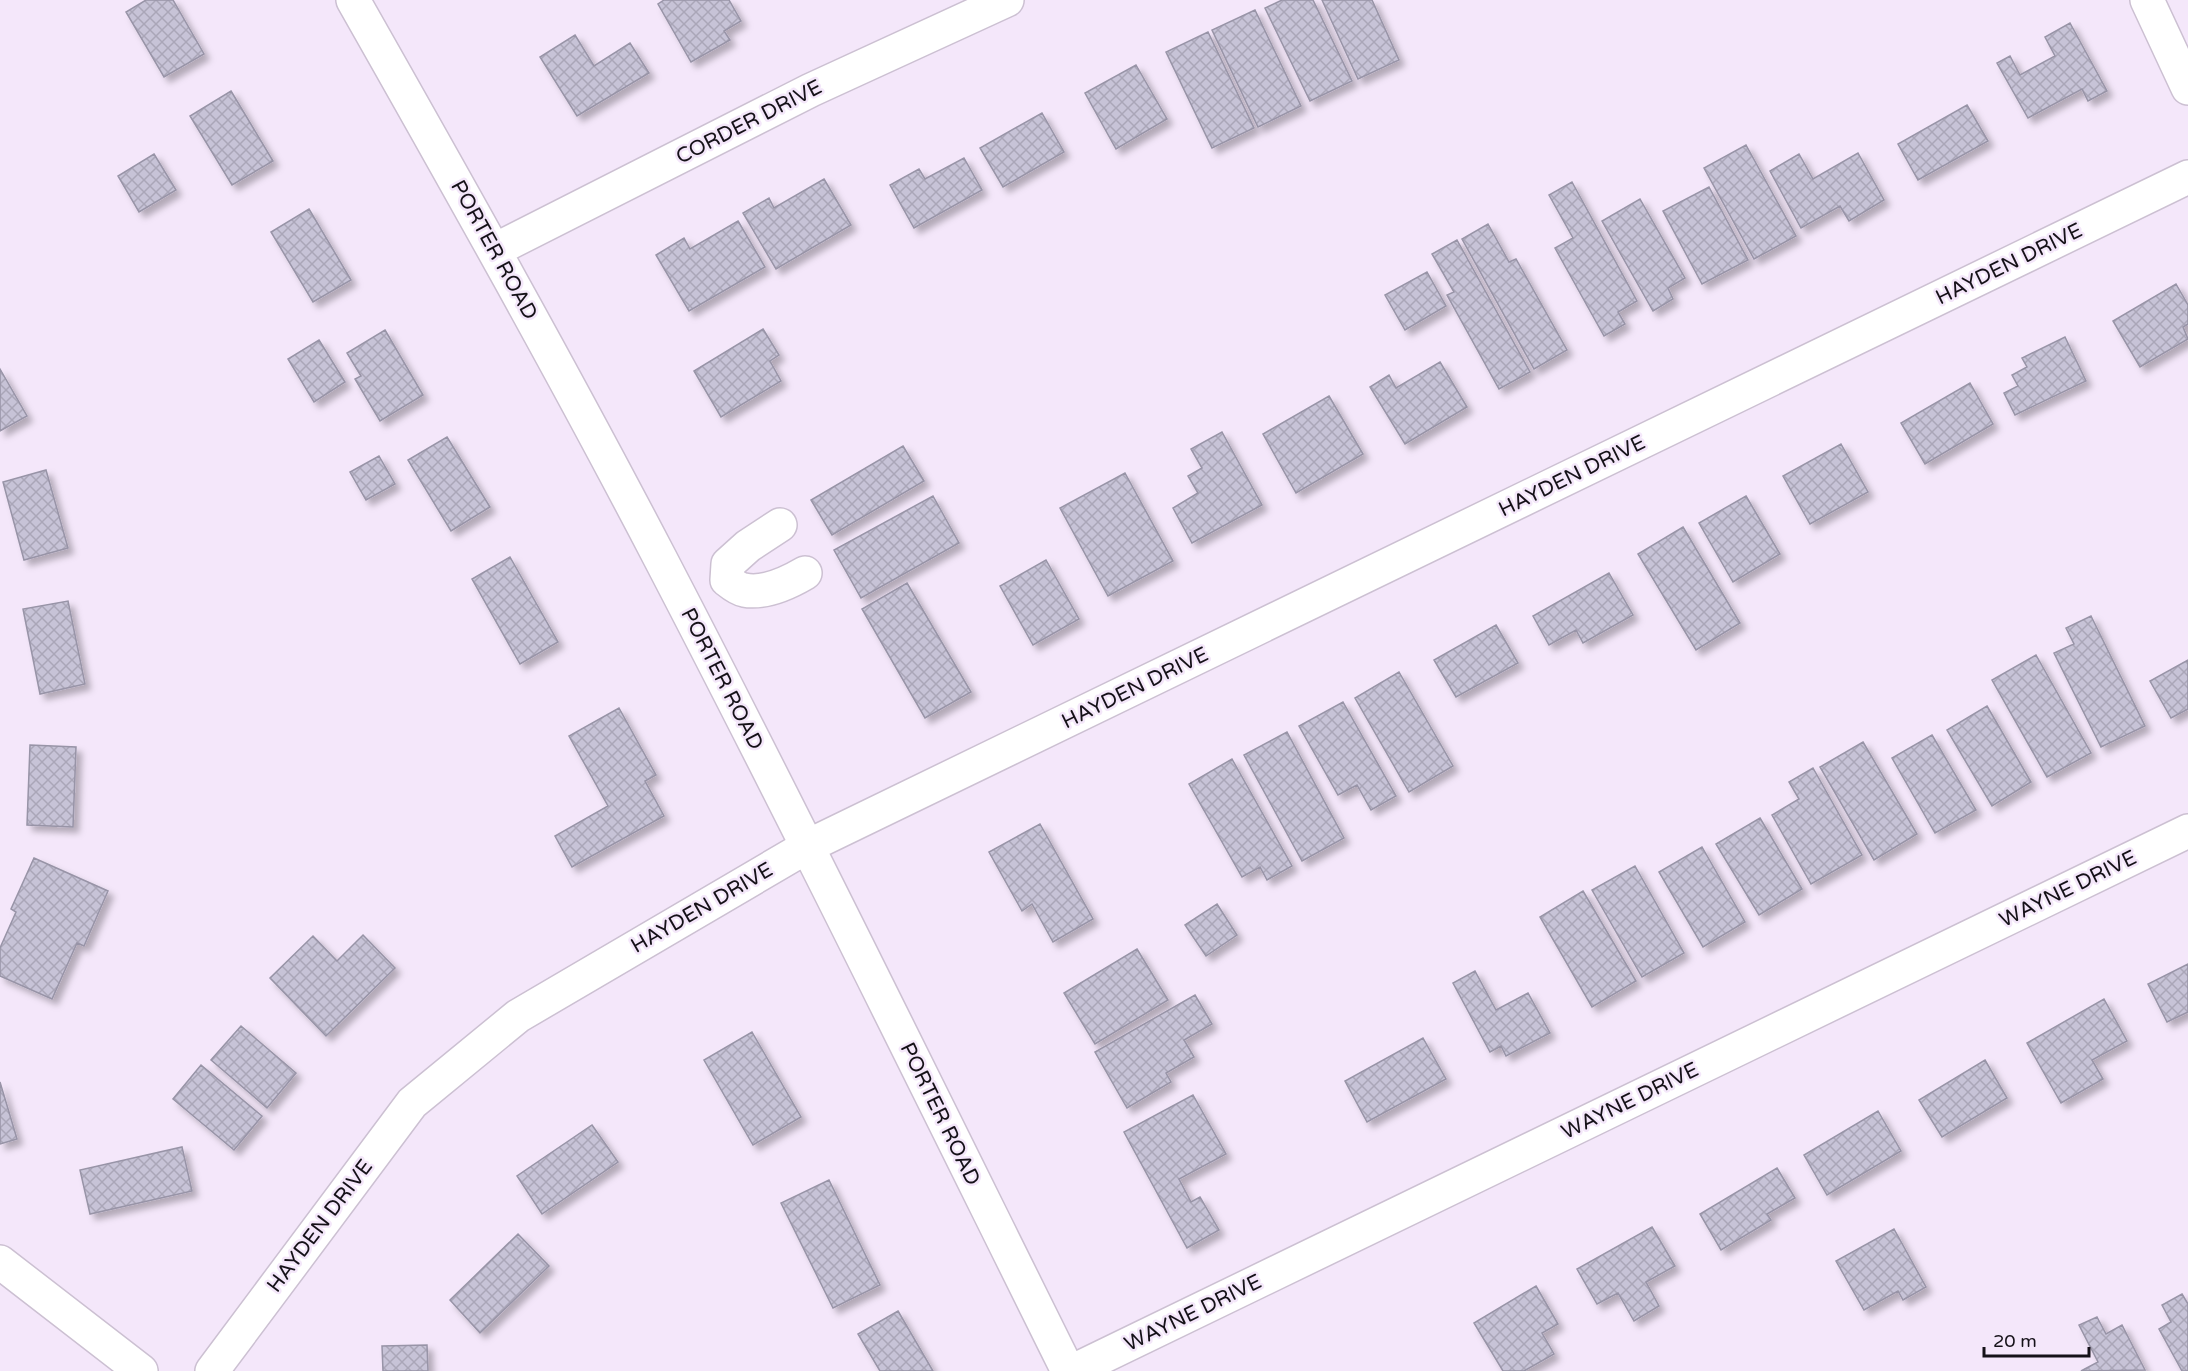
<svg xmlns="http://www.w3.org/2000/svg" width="2188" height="1371" font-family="'Varela Round',sans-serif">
<defs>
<pattern id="building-cross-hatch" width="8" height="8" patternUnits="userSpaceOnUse" patternTransform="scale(1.5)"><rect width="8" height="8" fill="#c7c3d7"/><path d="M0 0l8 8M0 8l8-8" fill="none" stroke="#aaa6b8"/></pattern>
<filter id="shadow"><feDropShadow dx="5.5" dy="5.5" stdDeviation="3" flood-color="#0004"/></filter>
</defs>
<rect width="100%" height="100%" fill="#f4e7fa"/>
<path fill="url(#building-cross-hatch)" stroke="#9894a7" stroke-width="1.5" filter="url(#shadow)" d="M146 0H173L204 54 164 77 126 12Z
M664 0H729L741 21 724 31 730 40 691 62 658 4Z
M1282 0H1313L1352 81 1310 101 1265 8Z
M1322 0H1372L1399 60 1358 79Z
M1255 10 1301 106 1258 127 1212 30Z
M2070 23 2107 91 2088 101 2082 89 2028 118 1997 63 2010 56 2020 75 2055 56 2045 37Z
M1208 32 1254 128 1212 148 1166 52Z
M575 35 594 66 630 43 649 73 577 116 540 57Z
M1136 65 1167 119 1116 149 1085 93Z
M231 91 273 161 232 185 190 116Z
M1967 105 1988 141 1918 180 1898 144Z
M1042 113 1064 152 1003 187 980 148Z
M1746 145 1796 236 1754 259 1704 168Z
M1858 153 1884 200 1849 221 1840 206 1801 228 1770 171 1799 154 1813 179Z
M154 154 176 190 139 212 118 176Z
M964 158 982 190 914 228 890 185 919 169 925 179Z
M824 179 851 225 776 269 743 213 769 198 774 208Z
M1572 182 1637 301 1618 312 1625 324 1604 336 1555 248 1573 238 1549 195Z
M1709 187 1748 260 1702 284 1663 211Z
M1640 199 1685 278 1668 288 1673 299 1653 311 1602 221Z
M309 209 351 280 313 302 271 232Z
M738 221 765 267 689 311 656 255 684 238 690 249Z
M1488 224 1509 262 1516 259 1567 350 1534 369 1462 239Z
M1457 240 1530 372 1499 389 1447 295 1454 292 1432 254Z
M1427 272 1446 306 1405 330 1385 295Z
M2176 284 2188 305V324L2183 327 2188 339 2140 367 2113 321Z
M763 329 779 355 770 361 781 381 721 417 694 371Z
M385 330 423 395 380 421 355 379 361 376 347 353Z
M2065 337 2086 381 2015 415 2004 393 2018 386 2012 375 2027 367 2022 358Z
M319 340 345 382 314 402 288 359Z
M1440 362 1467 407 1405 444 1370 387 1389 375 1396 388Z
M0 369 27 416 0 431Z
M1970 383 1993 424 1925 464 1901 423Z
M1329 396 1363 454 1296 493 1263 434Z
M1222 432 1262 505 1192 543 1173 508 1198 493 1188 476 1202 468 1191 449Z
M447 437 490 507 451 531 408 460Z
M1841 444 1868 492 1810 524 1783 476Z
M903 446 924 481 832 535 811 500Z
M379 456 395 484 366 500 350 472Z
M46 470 68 548 24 560 3 482Z
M1125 473 1173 561 1108 596 1060 508Z
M933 496 959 543 861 598 834 550Z
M1746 496 1780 554 1733 582 1699 523Z
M1683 527 1740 623 1696 650 1638 554Z
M510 557 558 642 520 664 472 579Z
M1046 560 1079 619 1033 645 1000 586Z
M1609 573 1633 615 1583 643 1576 630 1549 645 1533 616Z
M907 583 971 692 925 718 862 609Z
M68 601 85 684 40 694 23 609Z
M2091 616 2145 726 2101 747 2054 653 2074 644 2066 628Z
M1496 625 1518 663 1456 697 1434 660Z
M2036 655 2091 753 2047 777 1992 680Z
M2188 660V709L2171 718 2150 681Z
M1399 672 1453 766 1409 792 1355 698Z
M1343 702 1396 796 1371 810 1357 785 1338 795 1299 726Z
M1987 706 2031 782 1992 806 1947 730Z
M619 708 656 775 645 781 664 816 572 867 555 836 608 806 569 736Z
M1287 732 1344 838 1302 861 1244 755Z
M1932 735 1976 810 1935 833 1892 758Z
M1863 742 1917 834 1874 860 1820 767Z
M30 745 76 747 73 827 27 825Z
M1232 759 1292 866 1267 880 1260 867 1242 877 1189 784Z
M1813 768 1862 855 1811 884 1772 815 1799 799 1789 782Z
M1760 818 1802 889 1759 915 1716 844Z
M1040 824 1093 919 1053 942 1032 904 1022 911 989 852Z
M1702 847 1745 922 1703 947 1659 872Z
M34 858 108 891 84 946 77 943 52 999 0 976V948L16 912 11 909Z
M1635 866 1684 953 1642 977 1592 890Z
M1583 891 1636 981 1592 1007 1540 917Z
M1217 904 1237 935 1206 956 1185 925Z
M363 935 395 968 326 1036 270 978 313 936 337 961Z
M1137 949 1168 1000 1095 1044 1064 993Z
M2188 964V1012L2167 1022 2148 984Z
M1475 971 1496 1010 1528 993 1550 1033 1506 1056 1501 1046 1490 1052 1453 983Z
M1195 995 1212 1024 1184 1040 1194 1057 1166 1073 1171 1082 1127 1108 1095 1052Z
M2104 999 2127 1041 2092 1060 2103 1079 2061 1103 2027 1043Z
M241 1026 296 1073 267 1108 211 1060Z
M752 1032 801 1117 753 1145 704 1060Z
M1423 1038 1446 1079 1367 1122 1345 1081Z
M1985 1060 2007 1098 1942 1137 1919 1100Z
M201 1065 262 1116 234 1150 173 1099Z
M0 1082 17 1139 0 1144Z
M1193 1095 1226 1154 1179 1179 1191 1202 1200 1197 1219 1230 1187 1248 1124 1132Z
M1878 1111 1901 1151 1827 1195 1804 1155Z
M592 1125 618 1162 542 1214 517 1176Z
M182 1147 192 1191 90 1214 80 1170Z
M1777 1168 1795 1198 1767 1214 1771 1220 1721 1250 1700 1214Z
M829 1180 880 1285 833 1308 781 1203Z
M1652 1227 1675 1266 1646 1282 1659 1306 1634 1321 1618 1293 1597 1304 1577 1269Z
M1894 1229 1926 1287 1903 1300 1898 1291 1864 1310 1836 1261Z
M518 1234 549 1266 480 1333 450 1300Z
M1536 1286 1558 1324 1542 1333 1554 1354 1524 1371H1503L1474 1323Z
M2182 1294 2188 1304V1371H2182L2159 1329 2171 1322 2162 1305Z
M898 1311 933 1371H880L858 1334Z
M2097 1317 2106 1334 2122 1325 2145 1370 2081 1371 2098 1362 2079 1325Z
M427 1345 428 1371H383L382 1346Z"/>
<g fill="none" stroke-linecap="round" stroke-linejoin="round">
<defs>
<path id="minor" d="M353 0C458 185 562 370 660 558 800 827 933 1099 1068 1371
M2147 0 2188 88
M495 250 811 90 1007 0
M780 525 748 546 728 564 727 580C732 584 738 589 744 590 764 594 788 583 805 573
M0 1262 141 1371
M212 1371 412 1103 518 1016 808 846 2188 177
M1073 1371 2188 831"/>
</defs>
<use href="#minor" stroke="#ccc0d2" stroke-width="36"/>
<use href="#minor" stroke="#fff" stroke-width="33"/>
</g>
<g text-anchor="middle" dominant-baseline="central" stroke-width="5" stroke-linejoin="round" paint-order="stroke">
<g font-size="21" fill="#151118" stroke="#f4e7fa">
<text transform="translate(749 122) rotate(-27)">CORDER DRIVE</text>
<text transform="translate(494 250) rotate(61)">PORTER ROAD</text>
<text transform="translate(2009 264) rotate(-26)">HAYDEN DRIVE</text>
<text transform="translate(1572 476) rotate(-26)">HAYDEN DRIVE</text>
<text transform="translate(722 679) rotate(63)">PORTER ROAD</text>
<text transform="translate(1135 688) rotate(-26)">HAYDEN DRIVE</text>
<text transform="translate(2068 889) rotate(-26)">WAYNE DRIVE</text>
<text transform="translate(702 908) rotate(-30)">HAYDEN DRIVE</text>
<text transform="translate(1630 1101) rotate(-26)">WAYNE DRIVE</text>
<text transform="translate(940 1114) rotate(64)">PORTER ROAD</text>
<text transform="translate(320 1226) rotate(-53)">HAYDEN DRIVE</text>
<text transform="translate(1193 1313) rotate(-26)">WAYNE DRIVE</text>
</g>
</g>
<path d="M1984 1347v9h105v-9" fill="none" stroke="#151118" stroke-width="3"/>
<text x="1993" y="1347" font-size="18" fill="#151118" stroke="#f4e7fa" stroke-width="4.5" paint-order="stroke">20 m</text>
</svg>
